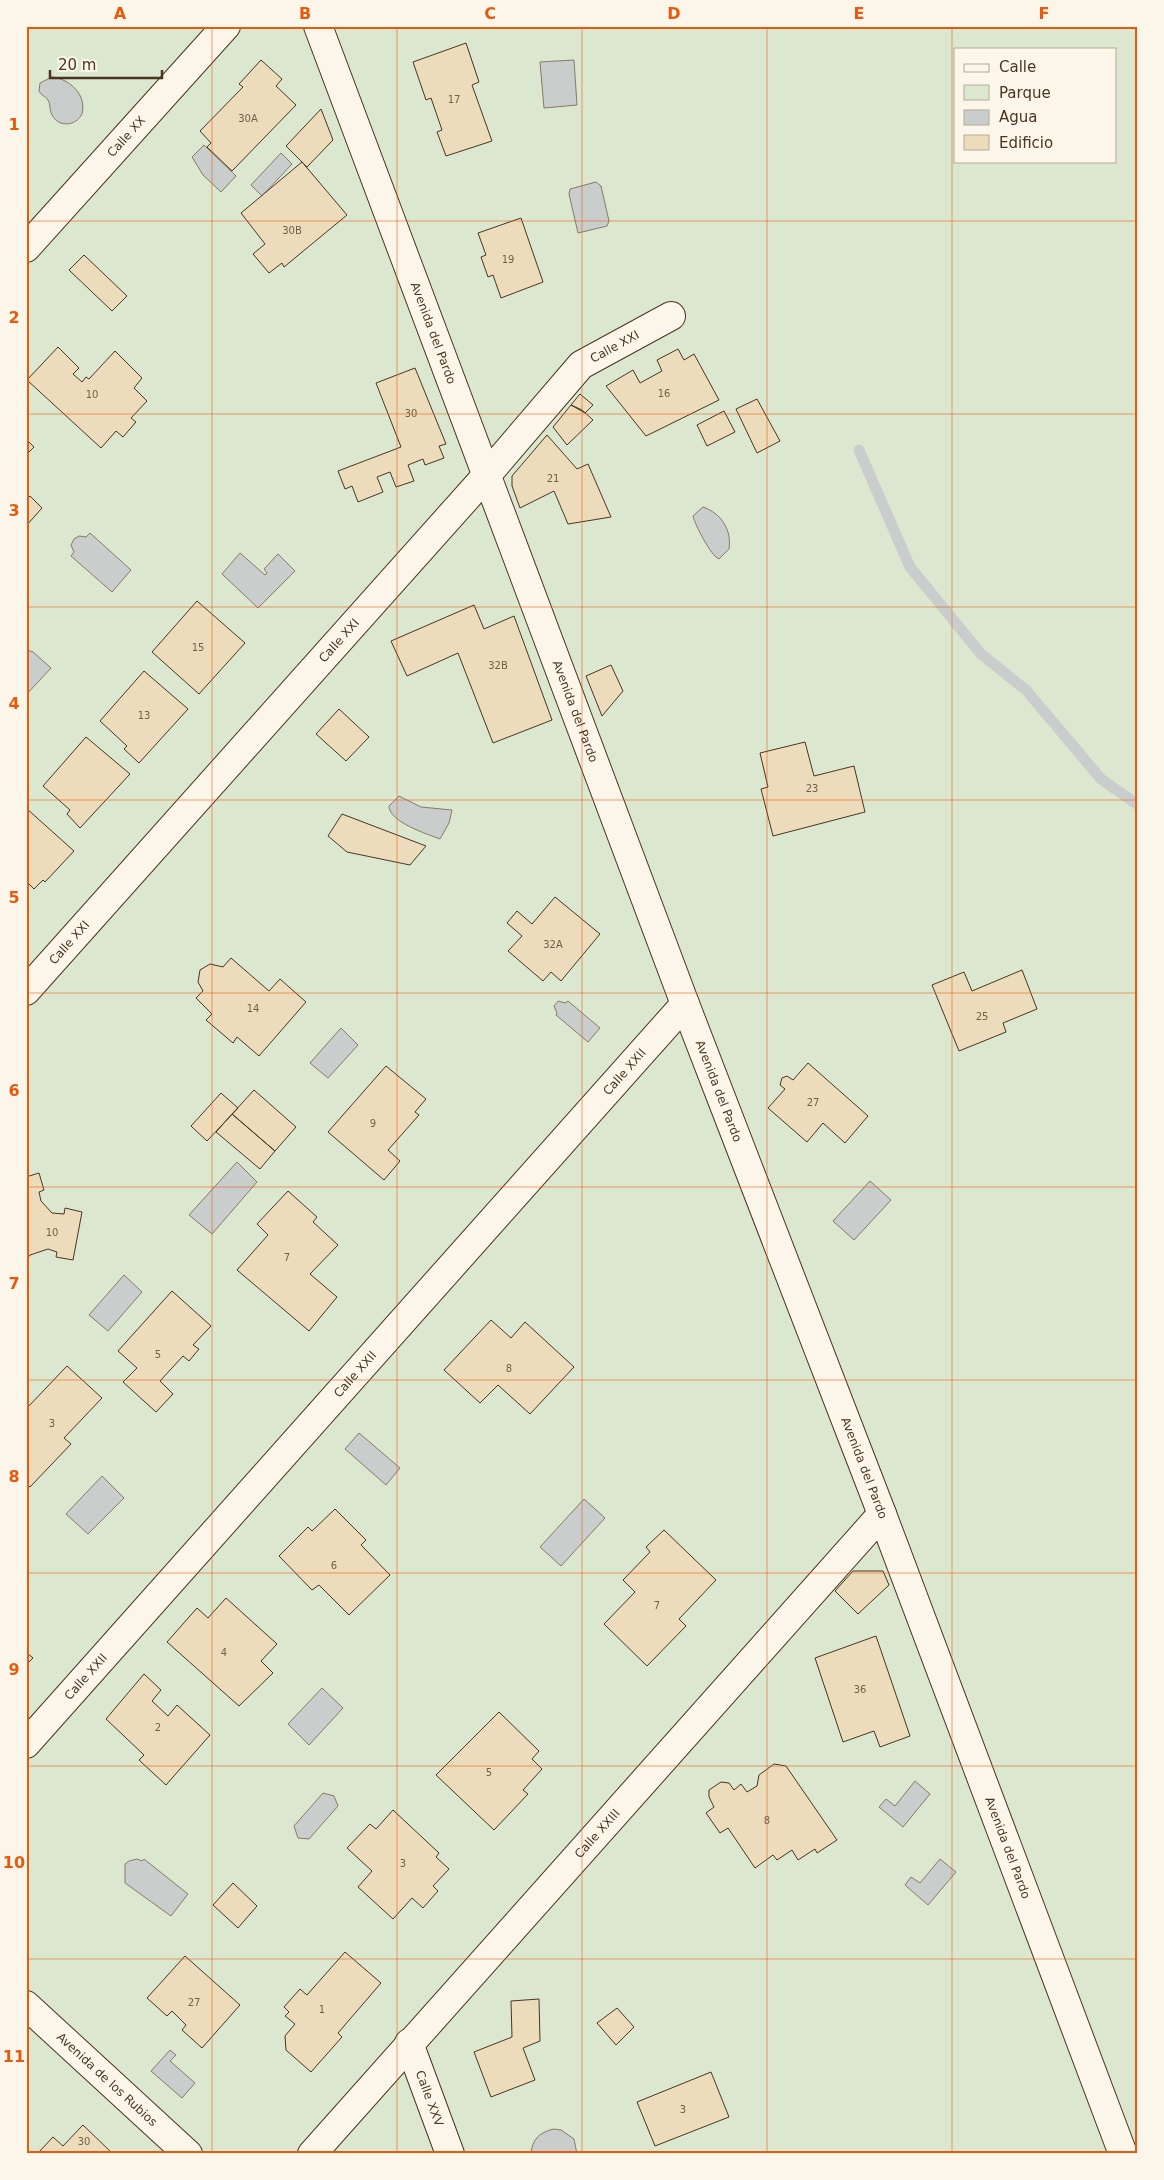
<svg xmlns="http://www.w3.org/2000/svg" width="1164" height="2180" font-family="'DejaVu Sans',sans-serif">
<rect width="100%" height="100%" fill="#fbf6e9"/>
<path fill="#dce7d0" stroke="#887966" fill-rule="evenodd" d="M26 26H1138V2154H26ZM955 49H1115V161H955Z"/>
<path fill="#c9cecd" stroke="#887966" d="M574 60 577 105 544 108 540 62Z
M52 77C70 79 87 95 82 114 76 126 59 128 52 115 49 110 51 104 48 100 45 96 41 95 39 91L40 83Z
M204 145 236 176 221 192 203 175 192 157Z
M281 153 292 164 262 196 251 185Z
M596 182 601 186 609 221 607 226 578 233 569 194 570 189Z
M703 507C721 513 732 530 729 549L719 559C711 556 695 525 693 516Z
M90 533 131 570 112 592 71 556 74 552 71 545 74 539 79 536 86 537Z
M240 553 265 575 267 573 264 569 278 554 295 571 258 608 222 574Z
M27 650 33 652 51 668 26 695Z
M399 796 421 807 452 810 449 823 440 839C427 834 389 822 389 806Z
M558 1001 565 1003 568 1001 600 1028 588 1042 556 1015 557 1013 554 1006Z
M341 1028 358 1045 328 1078 310 1063Z
M237 1162 257 1182 212 1234 189 1215Z
M870 1181 891 1200 854 1240 833 1221Z
M124 1275 142 1292 108 1331 89 1315Z
M359 1433 400 1468 386 1485 345 1449Z
M102 1476 124 1498 88 1534 66 1514Z
M584 1499 605 1518 561 1566 540 1547Z
M322 1688 343 1708 309 1745 288 1724Z
M915 1781 930 1794 903 1827 879 1807 886 1799 895 1806Z
M323 1793 334 1796 338 1806 309 1839 298 1838 294 1826Z
M137 1859 142 1861 144 1859 188 1894 171 1916 125 1883V1864L129 1861Z
M940 1859 956 1872 928 1905 905 1885 911 1877 920 1883Z
M170 2050 176 2055 170 2061 195 2083 182 2098 151 2071Z
M554 2129 561 2130 574 2139 577 2154H531C532 2139 540 2132 554 2129Z"/>
<g fill="none" stroke-linecap="round" stroke-linejoin="round">
<path stroke="#c9cecd" stroke-width="11" d="M859 450 910 567 981 654 1026 690 1101 779 1138 805"/>
</g>
<path fill="#ecdcbc" stroke="#4a3520" d="M466 43 479 82 472 85 492 141 446 156 437 132 442 130 431 98 426 100 413 62Z
M261 60 282 79 276 86 296 105 232 171 207 147 211 143 200 131 243 87 239 84Z
M321 109 333 140 307 167 286 146Z
M302 162 347 215 284 267 282 263 269 273 253 254 265 244 241 213Z
M521 218 543 282 501 298 493 275 488 277 481 257 486 255 478 233Z
M84 255 127 296 112 311 69 270Z
M58 347 79 368 73 374 82 382 86 377 89 379 115 351 142 378 134 388 147 401 131 418 136 422 123 437 116 431 101 448 27 380Z
M678 349 684 360 694 354 719 400 646 436 606 386 633 370 640 383 662 371 657 360Z
M415 368 446 444 439 446 444 458 425 465 423 459 408 465 414 481 396 487 390 472 377 477 383 492 358 502 352 486 345 489 338 471 401 447 376 383Z
M580 394 593 405 585 413 571 405Z
M757 399 780 441 757 453 736 409Z
M571 405 582 410 593 420 567 445 553 427Z
M724 411 735 432 707 446 697 425Z
M547 435 577 469 588 464 611 517 568 524 554 491 520 508 512 486V476Z
M26 439 34 447 26 455Z
M30 496 42 508 26 526V501Z
M197 601 245 643 199 694 152 652Z
M474 605 484 629 514 616 552 720 493 743 458 653 407 676 391 641Z
M611 665 623 691 602 716 586 676Z
M144 671 188 709 139 763 124 749 127 746 100 721Z
M339 709 369 737 346 761 316 734Z
M86 737 130 774 80 828 67 814 70 810 43 786Z
M805 742 814 776 854 766 865 812 773 836 761 789 768 787 760 753Z
M26 808 74 851 45 882 43 880 34 889 28 883 26 886Z
M342 814 426 846 410 865 347 852 328 836Z
M555 897 600 934 561 981 551 972 543 981 508 951 522 936 507 923 517 911 532 924Z
M231 958 269 991 280 979 306 1002 259 1056 237 1037 233 1043 206 1020 212 1014 196 998 203 991 198 982 200 970 210 964 223 967Z
M1022 970 1037 1009 1003 1023 1006 1032 959 1051 932 985 964 972 972 991Z
M808 1063 868 1116 845 1143 823 1123 807 1142 768 1108 785 1089 780 1085 782 1078 787 1076 793 1080Z
M386 1066 426 1099 415 1112 419 1115 388 1150 400 1161 384 1180 328 1132Z
M254 1090 296 1127 275 1151 232 1114Z
M221 1093 238 1108 207 1141 191 1126Z
M232 1114 275 1151 260 1169 216 1132Z
M39 1173 44 1190 39 1192 41 1201 52 1213 64 1214 65 1208 82 1212 73 1260 56 1257 57 1252 48 1249 30 1255 26 1260V1177Z
M288 1191 317 1217 313 1222 338 1245 310 1274 337 1297 309 1331 237 1270 268 1235 257 1224Z
M172 1291 211 1326 193 1345 199 1349 189 1361 183 1356 160 1381 173 1394 156 1412 123 1382 137 1368 118 1351Z
M491 1320 511 1338 525 1322 574 1367 530 1414 498 1385 480 1403 444 1370Z
M67 1366 102 1398 64 1438 71 1444 30 1487 26 1484V1409Z
M335 1509 366 1540 361 1545 390 1575 349 1615 319 1585 312 1590 279 1556 308 1527 312 1531Z
M664 1530 716 1580 679 1619 686 1626 647 1666 604 1624 635 1592 623 1580 650 1552 646 1547Z
M853 1571H883L889 1585 858 1614 835 1591Z
M226 1598 277 1644 261 1661 273 1673 239 1706 167 1642 197 1608 208 1618Z
M876 1636 910 1736 880 1747 874 1731 843 1742 815 1658Z
M26 1652 33 1658 26 1665Z
M144 1674 161 1690 152 1701 168 1716 177 1705 210 1735 166 1785 139 1760 144 1755 106 1719Z
M499 1712 539 1751 532 1759 542 1769 523 1790 528 1794 494 1830 436 1775Z
M774 1764 786 1766 837 1840 817 1853 815 1849 798 1860 792 1850 777 1860 773 1855 755 1868 728 1828 720 1833 706 1813 714 1807 709 1797V1790L721 1782 729 1783 734 1790 741 1784 747 1792 757 1786 759 1775Z
M393 1810 439 1853 436 1857 449 1869 433 1886 438 1891 423 1908 412 1898 393 1919 358 1887 372 1871 347 1848 370 1824 376 1829Z
M233 1883 257 1906 238 1928 213 1905Z
M345 1952 381 1983 338 2033 342 2037 311 2072 286 2050 285 2036 295 2024 285 2016 289 2012 284 2007 300 1989 307 1995Z
M185 1956 240 2005 202 2048 182 2030 186 2025 172 2011 167 2016 147 1998Z
M539 1999 540 2041 523 2048 535 2080 491 2097 474 2052 512 2037 511 2001Z
M617 2008 634 2027 616 2045 597 2023Z
M711 2072 729 2117 655 2146 637 2102Z
M83 2125 113 2154 38 2153 53 2137 63 2146Z"/>
<g fill="none" stroke-linecap="round" stroke-linejoin="round">
<defs>
<g id="street">
<path id="s1" d="M26 248 226 26"/>
<path id="s2" d="M26 991 486 476 581 365 671 316"/>
<path id="s3" d="M26 1744 685 1004"/>
<path id="s4" d="M26 2005 188 2154"/>
<path id="s5" d="M409 2043 450 2154"/>
<path id="s6" d="M312 2154 882 1514"/>
</g>
<g id="secondary">
<path id="s7" d="M318 26 685 1004 882 1514 1123 2154"/>
</g>
</defs>
<use href="#street" stroke="#4a3520" stroke-width="30"/>
<use href="#secondary" stroke="#4a3520" stroke-width="30"/>
<use href="#street" stroke="#fbf6e9" stroke-width="28"/>
<use href="#secondary" stroke="#fbf6e9" stroke-width="28"/>
</g>
<path fill="none" stroke="#e8590c" stroke-width="1" stroke-opacity="0.55" d="M212 26V2154M397 26V2154M582 26V2154M767 26V2154M952 26V2154M26 221H1138M26 414H1138M26 607H1138M26 800H1138M26 993H1138M26 1187H1138M26 1380H1138M26 1573H1138M26 1766H1138M26 1959H1138"/>
<g text-anchor="middle" dominant-baseline="central" stroke-width="4" stroke-linejoin="round" paint-order="stroke">
<g font-size="10" fill="#725f47">
<text x="454" y="99">17</text>
<text x="248" y="118">30A</text>
<text x="292" y="230">30B</text>
<text x="508" y="259">19</text>
<text x="664" y="393">16</text>
<text x="92" y="394">10</text>
<text x="411" y="413">30</text>
<text x="553" y="478">21</text>
<text x="198" y="647">15</text>
<text x="498" y="665">32B</text>
<text x="144" y="715">13</text>
<text x="812" y="788">23</text>
<text x="553" y="944">32A</text>
<text x="253" y="1008">14</text>
<text x="982" y="1016">25</text>
<text x="813" y="1102">27</text>
<text x="373" y="1123">9</text>
<text x="52" y="1232">10</text>
<text x="287" y="1257">7</text>
<text x="158" y="1354">5</text>
<text x="509" y="1368">8</text>
<text x="52" y="1423">3</text>
<text x="334" y="1565">6</text>
<text x="657" y="1605">7</text>
<text x="224" y="1652">4</text>
<text x="860" y="1689">36</text>
<text x="158" y="1727">2</text>
<text x="489" y="1772">5</text>
<text x="767" y="1820">8</text>
<text x="403" y="1863">3</text>
<text x="194" y="2002">27</text>
<text x="322" y="2009">1</text>
<text x="683" y="2109">3</text>
<text x="84" y="2141">30</text>
</g>
<g font-size="12" fill="#4a3520" stroke="#fbf6e9">
<text stroke="none"><textPath href="#s1" startOffset="150">Calle XX</textPath></text>
<text stroke="none"><textPath href="#s7" startOffset="328">Avenida del Pardo</textPath></text>
<text stroke="none"><textPath href="#s2" startOffset="875">Calle XXI</textPath></text>
<text stroke="none"><textPath href="#s2" startOffset="470">Calle XXI</textPath></text>
<text stroke="none"><textPath href="#s7" startOffset="732">Avenida del Pardo</textPath></text>
<text stroke="none"><textPath href="#s2" startOffset="65">Calle XXI</textPath></text>
<text stroke="none"><textPath href="#s3" startOffset="900">Calle XXII</textPath></text>
<text stroke="none"><textPath href="#s7" startOffset="1138">Avenida del Pardo</textPath></text>
<text stroke="none"><textPath href="#s3" startOffset="495">Calle XXII</textPath></text>
<text stroke="none"><textPath href="#s7" startOffset="1542">Avenida del Pardo</textPath></text>
<text stroke="none"><textPath href="#s3" startOffset="90">Calle XXII</textPath></text>
<text stroke="none"><textPath href="#s6" startOffset="429">Calle XXIII</textPath></text>
<text stroke="none"><textPath href="#s7" startOffset="1948">Avenida del Pardo</textPath></text>
<text stroke="none"><textPath href="#s4" startOffset="110">Avenida de los Rubios</textPath></text>
<text stroke="none"><textPath href="#s5" startOffset="59">Calle XXV</textPath></text>
</g>
</g>
<rect width="1164" height="2180" fill="none" stroke="#fbf6e9" stroke-width="55"/>
<rect x="954" y="48" width="162" height="115" fill="#fbf6e9" stroke="#b4a999"/>
<rect x="964" y="64" width="25" height="8" fill="#fbf6e9" stroke="#b4a999"/>
<text x="999" y="72" font-size="15" fill="#4a3520">Calle</text>
<rect x="964" y="85" width="25" height="15" fill="#dce7d0" stroke="#b4a999"/>
<text x="999" y="98" font-size="15" fill="#4a3520">Parque</text>
<rect x="964" y="110" width="25" height="15" fill="#c9cecd" stroke="#b4a999"/>
<text x="999" y="122" font-size="15" fill="#4a3520">Agua</text>
<rect x="964" y="135" width="25" height="15" fill="#ecdcbc" stroke="#b4a999"/>
<text x="999" y="148" font-size="15" fill="#4a3520">Edificio</text>
<path d="M50 70v8h112v-8" fill="none" stroke="#4a3520" stroke-width="2.5"/>
<text x="58" y="70" font-size="15" fill="#4a3520" stroke="#fbf6e9" stroke-width="4" paint-order="stroke">20 m</text>
<rect x="28" y="28" width="1108" height="2124" fill="none" stroke="#e8590c" stroke-width="2"/>
<g font-size="16" text-anchor="middle" font-weight="bold" fill="#e8590c">
<text x="120" y="19">A</text>
<text x="305" y="19">B</text>
<text x="490" y="19">C</text>
<text x="674" y="19">D</text>
<text x="859" y="19">E</text>
<text x="1044" y="19">F</text>
<text x="14" y="130">1</text>
<text x="14" y="323">2</text>
<text x="14" y="516">3</text>
<text x="14" y="709">4</text>
<text x="14" y="903">5</text>
<text x="14" y="1096">6</text>
<text x="14" y="1289">7</text>
<text x="14" y="1482">8</text>
<text x="14" y="1675">9</text>
<text x="14" y="1868">10</text>
<text x="14" y="2062">11</text>
</g>
</svg>
